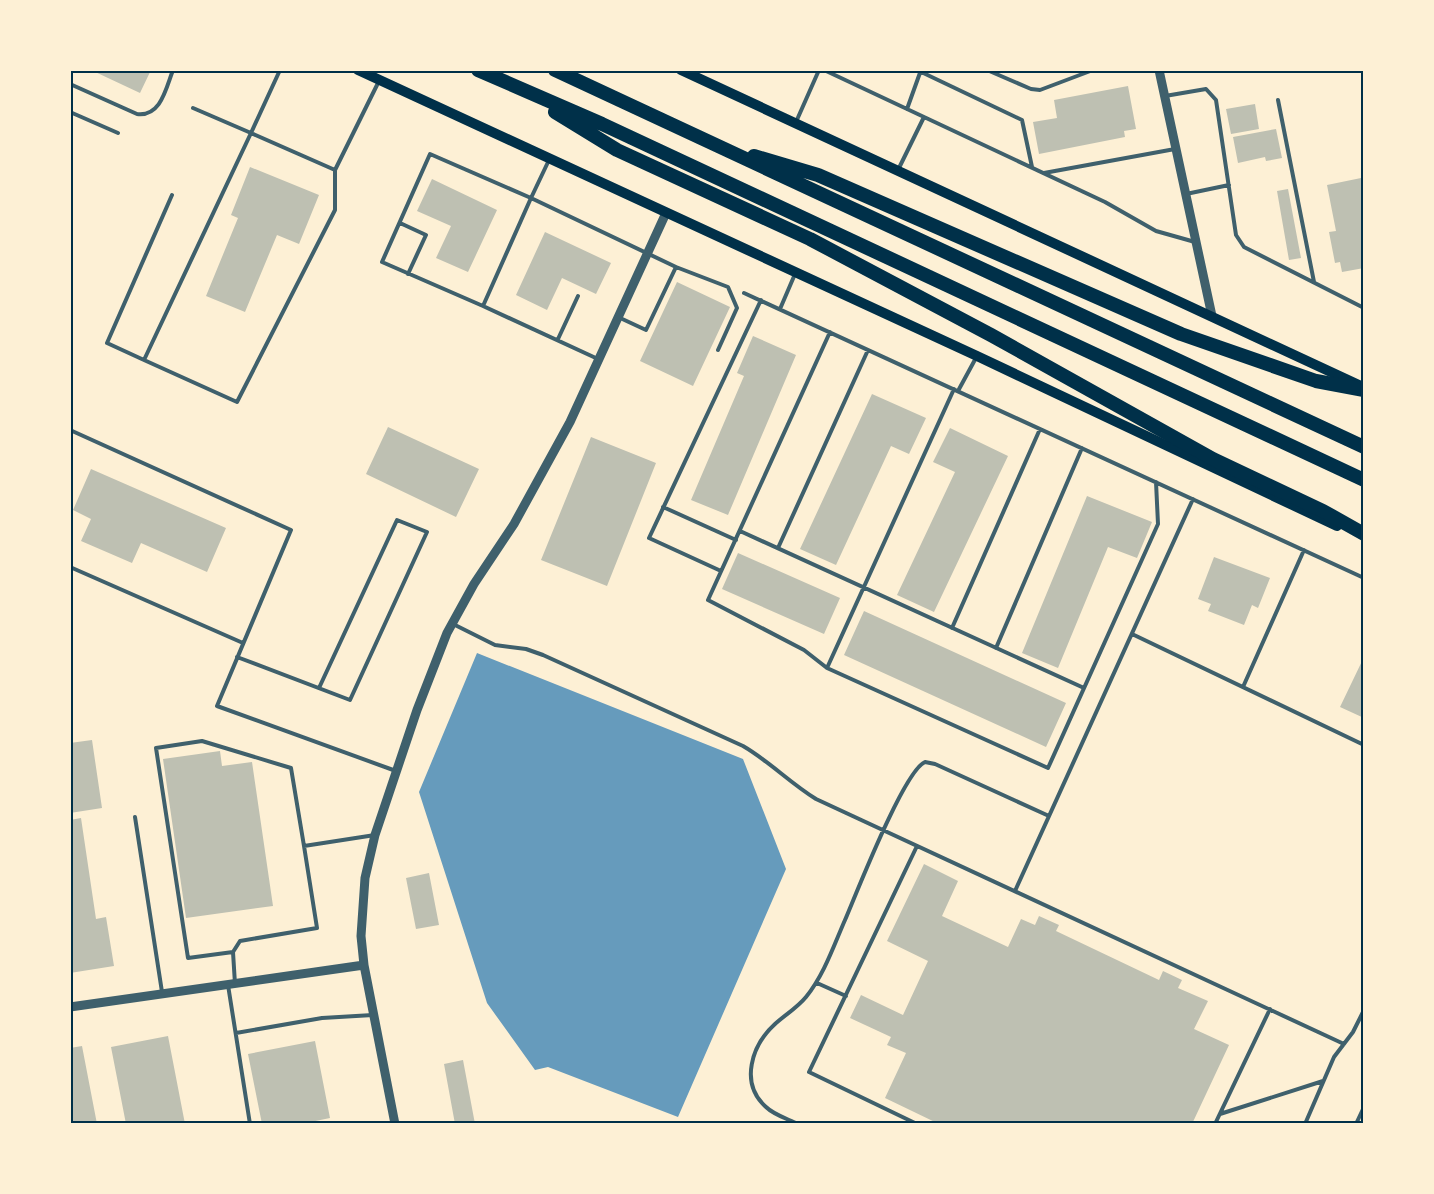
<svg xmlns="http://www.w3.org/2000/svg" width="1434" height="1194" font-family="Literata,serif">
<rect width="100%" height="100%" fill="#fdf0d5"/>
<path fill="#669bbc" d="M477 653 743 759 786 869 678 1117 548 1067 535 1070 487 1003 419 792Z"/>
<path fill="#bec0b2" d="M91 70H151L140 93Z
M1128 86 1136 129 1124 131 1125 137 1039 154 1033 122 1057 118 1054 100Z
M1255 104 1259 129 1231 134 1226 109Z
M1276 129 1282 158 1266 161 1265 157 1238 163 1233 137Z
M250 167 319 195 299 244 277 235 245 312 206 296 238 218 231 215Z
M1361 178 1364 268 1342 272 1340 262 1335 263 1329 232 1336 231 1327 185Z
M432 179 497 210 468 272 436 258 451 226 417 211Z
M1288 189 1301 258 1289 260 1277 191Z
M545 232 611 263 596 294 562 278 547 310 516 295Z
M677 282 730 307 693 386 640 361Z
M753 336 796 355 728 515 691 500 744 376 737 373Z
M872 394 926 418 909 454 891 446 836 565 800 549Z
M388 427 479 469 456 517 366 474Z
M950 428 1008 456 934 612 897 595 955 472 933 462Z
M591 437 656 463 607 586 541 560Z
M91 469 226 528 207 572 141 543 132 563 81 541 91 519 73 510Z
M1087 496 1152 522 1137 558 1108 547 1058 668 1022 653Z
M738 553 840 598 824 634 722 589Z
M1214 557 1270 578 1258 608 1252 605 1244 625 1208 611 1211 604 1198 599Z
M864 611 1066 703 1046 747 844 655Z
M1364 657V718L1340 707Z
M92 740 102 808 70 813V743Z
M220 751 222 766 252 762 273 906 186 918 163 759Z
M81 818 96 919 106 917 114 966 70 973V820Z
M924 864 958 881 942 916 1008 947 1021 919 1035 925 1039 916 1059 925 1056 931 1159 980 1163 971 1182 980 1178 988 1208 1001 1194 1029 1229 1045 1192 1124H939L885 1098 906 1053 887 1045 891 1037 850 1018 861 995 903 1015 928 961 887 941Z
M429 873 439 925 416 929 406 878Z
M168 1036 185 1124H126L111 1047Z
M315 1041 330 1118 301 1124H262L248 1054Z
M82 1046 97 1124H70V1048Z
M463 1060 475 1124H455L444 1064Z"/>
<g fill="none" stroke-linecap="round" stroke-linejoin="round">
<path stroke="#3f606c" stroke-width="4" d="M280 70 251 133 335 170 379 81
M824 70 1105 202 1156 231 1195 242
M917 70 1022 120 1032 167
M987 70 1031 89 1040 90 1093 70
M70 84 137 114C161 117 166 88 173 70
M1165 96 1206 89 1216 100 1236 235 1244 247 1364 308
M1278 100 1314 282
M193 108 251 133 144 360 237 402 335 210V170
M907 109 921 70
M70 112 118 133
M796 122 819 70
M898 170 924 117
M1044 173 1175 149
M1186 194 1229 185
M400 223 426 235 408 274
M744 293 1364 578
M483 306 382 262 430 154 531 198 549 160
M780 309 795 274
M618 317 646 330 676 267
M830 332 708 600 804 650 827 668 1048 768 1158 524 1156 482
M558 339 578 296
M598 359 483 306 531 198 676 267 728 287 737 308 718 350
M144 360 107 343 172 195
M958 391 977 356
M70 430 291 530 217 706 396 771
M663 507 736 540
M740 531 1084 688
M778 548 868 350
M70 567 243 643
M721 571 649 538 761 300
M453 624 495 645 526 649 543 655 743 746C769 761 790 783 816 799L1344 1044
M952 628 1040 429
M1132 634 1364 745
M996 648 1082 448
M237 657 350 700 427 532 397 520 319 688
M827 668 954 389
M1243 687 1304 550
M135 817 162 992
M917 846 809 1072 917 1124
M1015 891 1193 499
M233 952 188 958 156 748 202 741 291 768 304 846
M817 983 846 996
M235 984 233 952 240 941 317 928 304 846 375 835
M228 985 250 1124
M236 1033 322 1018 373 1015
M1220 1114 1323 1081
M798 1124C788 1119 774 1115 766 1107 739 1083 752 1045 775 1024 786 1014 797 1008 806 997 824 975 834 945 845 920 857 892 904 771 925 762L935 764 1049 816
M1215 1124 1270 1009
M1305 1124 1334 1057 1353 1032 1364 1010
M1356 1124 1364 1107"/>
<path stroke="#3f606c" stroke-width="9" d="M1159 70 1212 316
M70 1007 364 965
M395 1124 364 965 361 936 365 878 375 835 417 710 447 633 474 584 514 524 570 422 666 213"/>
<path stroke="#003049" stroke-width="10" d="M358 70 977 356 1337 526
M681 70 1361 386"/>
<path stroke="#003049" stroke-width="14" d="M478 70 602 124 1364 480
M555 70 1364 447
M555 112 617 150 810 239 991 335 1213 459 1323 511 1364 534
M754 156 818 175 1181 334 1316 381 1364 390"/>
</g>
<rect width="1434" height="1194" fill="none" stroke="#fdf0d5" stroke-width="144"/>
<rect x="72" y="72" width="1290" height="1050" fill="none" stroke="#003049" stroke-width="2"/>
</svg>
